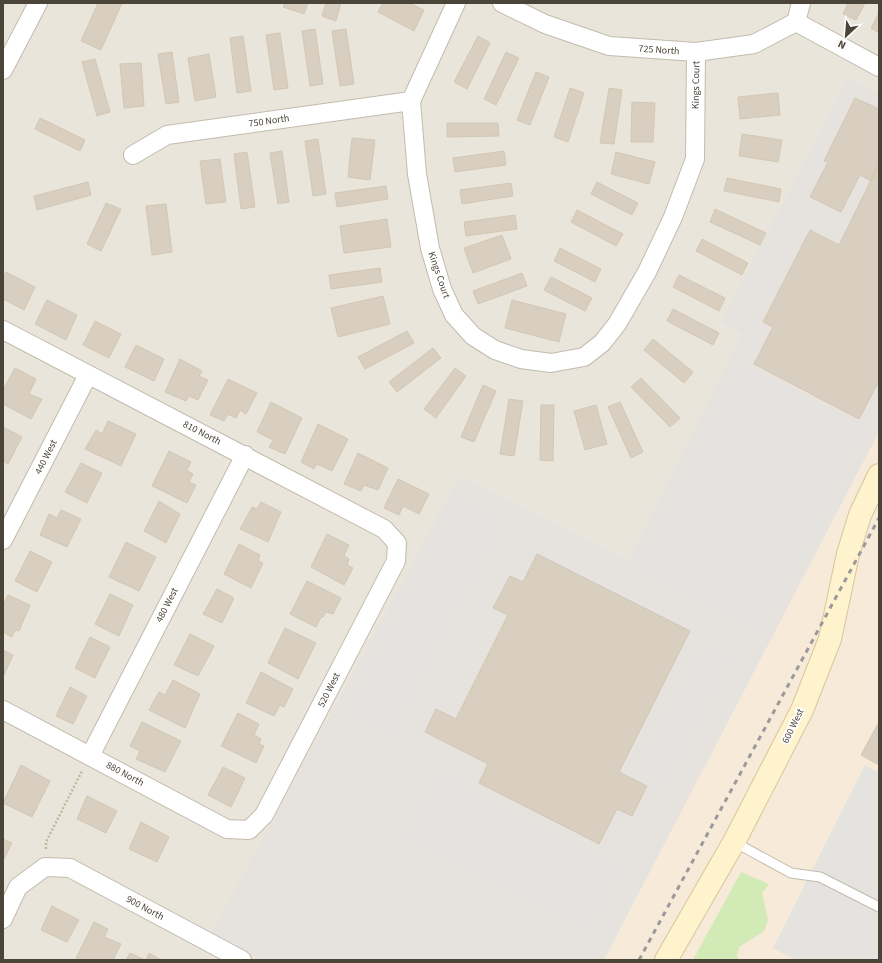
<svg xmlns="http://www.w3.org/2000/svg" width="882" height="963" font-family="'Source Sans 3',sans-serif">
<rect width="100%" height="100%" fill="#f6f3ec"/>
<path fill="#eae5da" d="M3 3H879V94L847 77 720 323 741 334 628 560 459 476 213 933 261 960H3Z"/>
<path fill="#f7ead8" d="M879 432V960H604Z"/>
<path fill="#e6e2dd" d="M847 77 879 94V432L604 960H261L212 933 459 476 628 560 741 334 720 323Z"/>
<path fill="#d2eab5" d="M741 872 769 884 762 893 768 920 764 931 739 947 737 956 739 960H693Z"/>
<path fill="#e5e3e0" d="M735 364 866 428 765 635 634 571Z
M456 493 505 517 394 737 345 713Z
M701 641 733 658 665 789 633 772Z
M865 765 879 773V960H795L773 948Z
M439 770 624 867 588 935 404 838Z"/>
<path fill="#d8cfc1" stroke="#d3c7b4" d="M98 3H122L101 50 81 41Z
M285 3H308L304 14 283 7Z
M326 3H341L336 21 322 16Z
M383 3H409L424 10 414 31 378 12Z
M848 3H865L856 20 843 14Z
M879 13V33L871 28Z
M315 29 323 84 310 86 302 31Z
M346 29 354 84 340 86 332 31Z
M280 33 288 88 274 90 266 35Z
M243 36 251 91 237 93 230 38Z
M478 36 490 43 467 89 454 82Z
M172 52 179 102 166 104 158 54Z
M506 52 519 58 496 105 484 99Z
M209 54 216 97 195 101 188 58Z
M95 59 110 112 97 116 82 62Z
M141 63 144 106 124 108 120 64Z
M536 72 549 77 530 125 517 120Z
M570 88 584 93 568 142 554 137Z
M609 88 622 90 614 144 600 143Z
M778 93 780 115 740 119 738 97Z
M855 98 879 109V164L871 181 860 175 841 212 810 197 828 162 824 161Z
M632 102 655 103 653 142H631Z
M40 118 85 140 80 151 35 129Z
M447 123H498L499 136 447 137Z
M742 134 782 140 778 162 739 156Z
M352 138 375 140 370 180 348 177Z
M318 139 326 194 313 196 305 141Z
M282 151 289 202 278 204 270 153Z
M504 151 506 165 455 172 453 158Z
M247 152 255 207 241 209 234 154Z
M616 152 655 162 649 184 611 174Z
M220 159 226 202 206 204 200 161Z
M879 164V381L859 419 754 364 773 327 763 322 810 230 839 245Z
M727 178 781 189 779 202 724 191Z
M88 182 91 195 37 210 34 196Z
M597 182 638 203 632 215 591 194Z
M511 183 513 196 462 204 460 190Z
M386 186 388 199 337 207 335 193Z
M106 203 121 209 101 251 87 244Z
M166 204 172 252 152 255 146 206Z
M715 209 766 233 760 245 710 222Z
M577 210 623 234 616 246 571 222Z
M515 215 517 229 466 236 464 222Z
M387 219 391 247 344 253 340 226Z
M502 235 511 259 473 273 464 248Z
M702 239 748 263 742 275 696 251Z
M560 248 601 269 595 282 554 261Z
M380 268 382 282 331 289 329 275Z
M6 272 35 287 24 310 3 299V278Z
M522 273 527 286 478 304 473 291Z
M679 275 725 298 719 311 673 287Z
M551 277 592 298 585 311 544 290Z
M383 296 390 324 338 337 331 308Z
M47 300 77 315 66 340 35 324Z
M512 300 566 314 559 342 505 328Z
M673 309 719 333 713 345 667 321Z
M95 321 121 334 109 358 83 345Z
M407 331 414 343 365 369 358 357Z
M653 339 693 372 684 383 644 350Z
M136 345 164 359 154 381 125 367Z
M433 348 441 358 397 392 389 382Z
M180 359 202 371 199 376 208 380 198 400 189 396 186 401 165 392Z
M15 368 36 379 29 394 42 399 31 419 3 404V390Z
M455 368 466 376 436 418 424 409Z
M641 378 680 418 670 427 631 387Z
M228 379 257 393 246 414 240 410 236 418 228 414 224 421 210 415Z
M483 385 496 391 474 442 461 437Z
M509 399 523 401 514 456 500 454Z
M271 402 302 418 285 454 269 447 273 440 257 432Z
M620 402 643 452 631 458 608 407Z
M541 405H554L553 461 540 460Z
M596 405 607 444 585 450 574 411Z
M108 421 136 434 121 466 85 449 96 430 102 434Z
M318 424 348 439 332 471 317 464 314 469 301 462Z
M3 427 22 437 8 464 3 461Z
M169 451 191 462 187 470 193 474 189 482 196 485 187 503 152 486Z
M358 453 388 468 378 490 364 485 361 491 344 484Z
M81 463 102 473 87 503 65 492Z
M398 479 429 494 419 514 403 506 399 515 384 508Z
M159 501 180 514 166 543 144 531Z
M261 502 281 512 268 542 240 529 252 507 257 509Z
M61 510 81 519 67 547 40 535 49 514 57 518Z
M327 534 349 545 344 556 349 559 347 565 353 568 344 585 311 567Z
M126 542 156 557 139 591 109 577Z
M239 544 260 555 258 561 263 563 251 588 224 574Z
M30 551 52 562 37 592 15 581Z
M537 554 690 631 619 772 647 786 632 816 617 809 599 844 479 783 488 764 425 732 436 709 456 719 508 615 493 608 510 576 523 582Z
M307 581 341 598 333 614 326 612 323 617H321L316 627 290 614Z
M217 589 234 598 222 623 203 614Z
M110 594 133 605 119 636 95 624Z
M8 595 30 605 19 631 15 630 12 637 3 632V606Z
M285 628 316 643 298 679 268 663Z
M190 634 214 646 198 676 174 665Z
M90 637 110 647 95 678 75 668Z
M3 650 13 655 3 677Z
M261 672 293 689 284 707 280 705 274 716 246 703Z
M173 680 200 694 185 728 149 710 159 692 165 695Z
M70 687 87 696 73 724 56 716Z
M238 713 259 724 254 735 261 739 259 744 264 746 256 763 221 746Z
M142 722 181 741 165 772 136 759 140 751 130 746Z
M879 722V765L861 755Z
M21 765 50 781 32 817 3 803Z
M223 767 245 778 231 807 208 795Z
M87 796 117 811 106 833 77 819Z
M141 822 169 837 157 862 129 849Z
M3 839 12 843 3 861Z
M52 906 79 920 67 942 41 930Z
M94 922 108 929 104 937 121 944 113 960H80L76 958Z
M130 953 145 960H126Z
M149 953 161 960H146Z"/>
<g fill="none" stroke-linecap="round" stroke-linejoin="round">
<defs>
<path id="lane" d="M734 842 791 873 820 877 879 907"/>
<path id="street" d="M456 3 411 101 417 174 430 248 442 289 454 315 473 336 495 350 521 359 551 363 584 357 602 343 617 324 647 272 673 217 695 159 696 52
M502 3 545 24 609 46 696 52 754 44 796 22 879 67
M796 22 801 3
M3 70 38 3
M133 155 167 135 411 101
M3 330 384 529 397 543 396 561 264 815 249 830 227 829 3 710
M3 540 88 375
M90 756 245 455
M3 919 18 887 45 867 70 868 242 960"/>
<path id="secondary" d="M666 960 734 842 802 710 830 639 848 554 860 515 879 475"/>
</defs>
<use href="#lane" stroke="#c2bbae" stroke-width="11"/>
<use href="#street" stroke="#c2bbae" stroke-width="20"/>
<use href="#secondary" stroke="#d6c79b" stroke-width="24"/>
<path stroke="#c4b79f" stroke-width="2.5" stroke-dasharray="2 2" stroke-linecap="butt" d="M46 849V842L82 771"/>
<use href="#lane" stroke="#fff" stroke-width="9"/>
<use href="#street" stroke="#fff" stroke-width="18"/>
<use href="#secondary" stroke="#fff3cd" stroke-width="22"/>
<path stroke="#9a9a9a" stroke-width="3" stroke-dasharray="5 5" stroke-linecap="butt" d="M639 960 879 518"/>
</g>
<g text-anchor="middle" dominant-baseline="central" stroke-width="3.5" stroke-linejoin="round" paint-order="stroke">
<g font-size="10" fill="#4b4439" stroke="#fff">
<text transform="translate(659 50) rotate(4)">725 North</text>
<text transform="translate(696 85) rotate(-89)">Kings Court</text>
<text transform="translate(269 121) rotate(-8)">750 North</text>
<text transform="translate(439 275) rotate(71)">Kings Court</text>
<text transform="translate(202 433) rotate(27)">810 North</text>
<text transform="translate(46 457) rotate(-63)">440 West</text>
<text transform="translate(167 605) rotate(-63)">480 West</text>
<text transform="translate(329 690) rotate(-63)">520 West</text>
<text transform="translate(793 726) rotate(-64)">600 West</text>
<text transform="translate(125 774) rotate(28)">880 North</text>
<text transform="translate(145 908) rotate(28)">900 North</text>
</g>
</g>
<rect width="882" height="963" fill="none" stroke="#4b4439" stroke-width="8"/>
<g transform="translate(846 36) rotate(206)" stroke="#ffffff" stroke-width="3" paint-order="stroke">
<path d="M0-3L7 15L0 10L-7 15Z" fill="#4b4439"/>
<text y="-6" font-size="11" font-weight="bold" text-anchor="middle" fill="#4b4439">N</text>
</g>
</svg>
